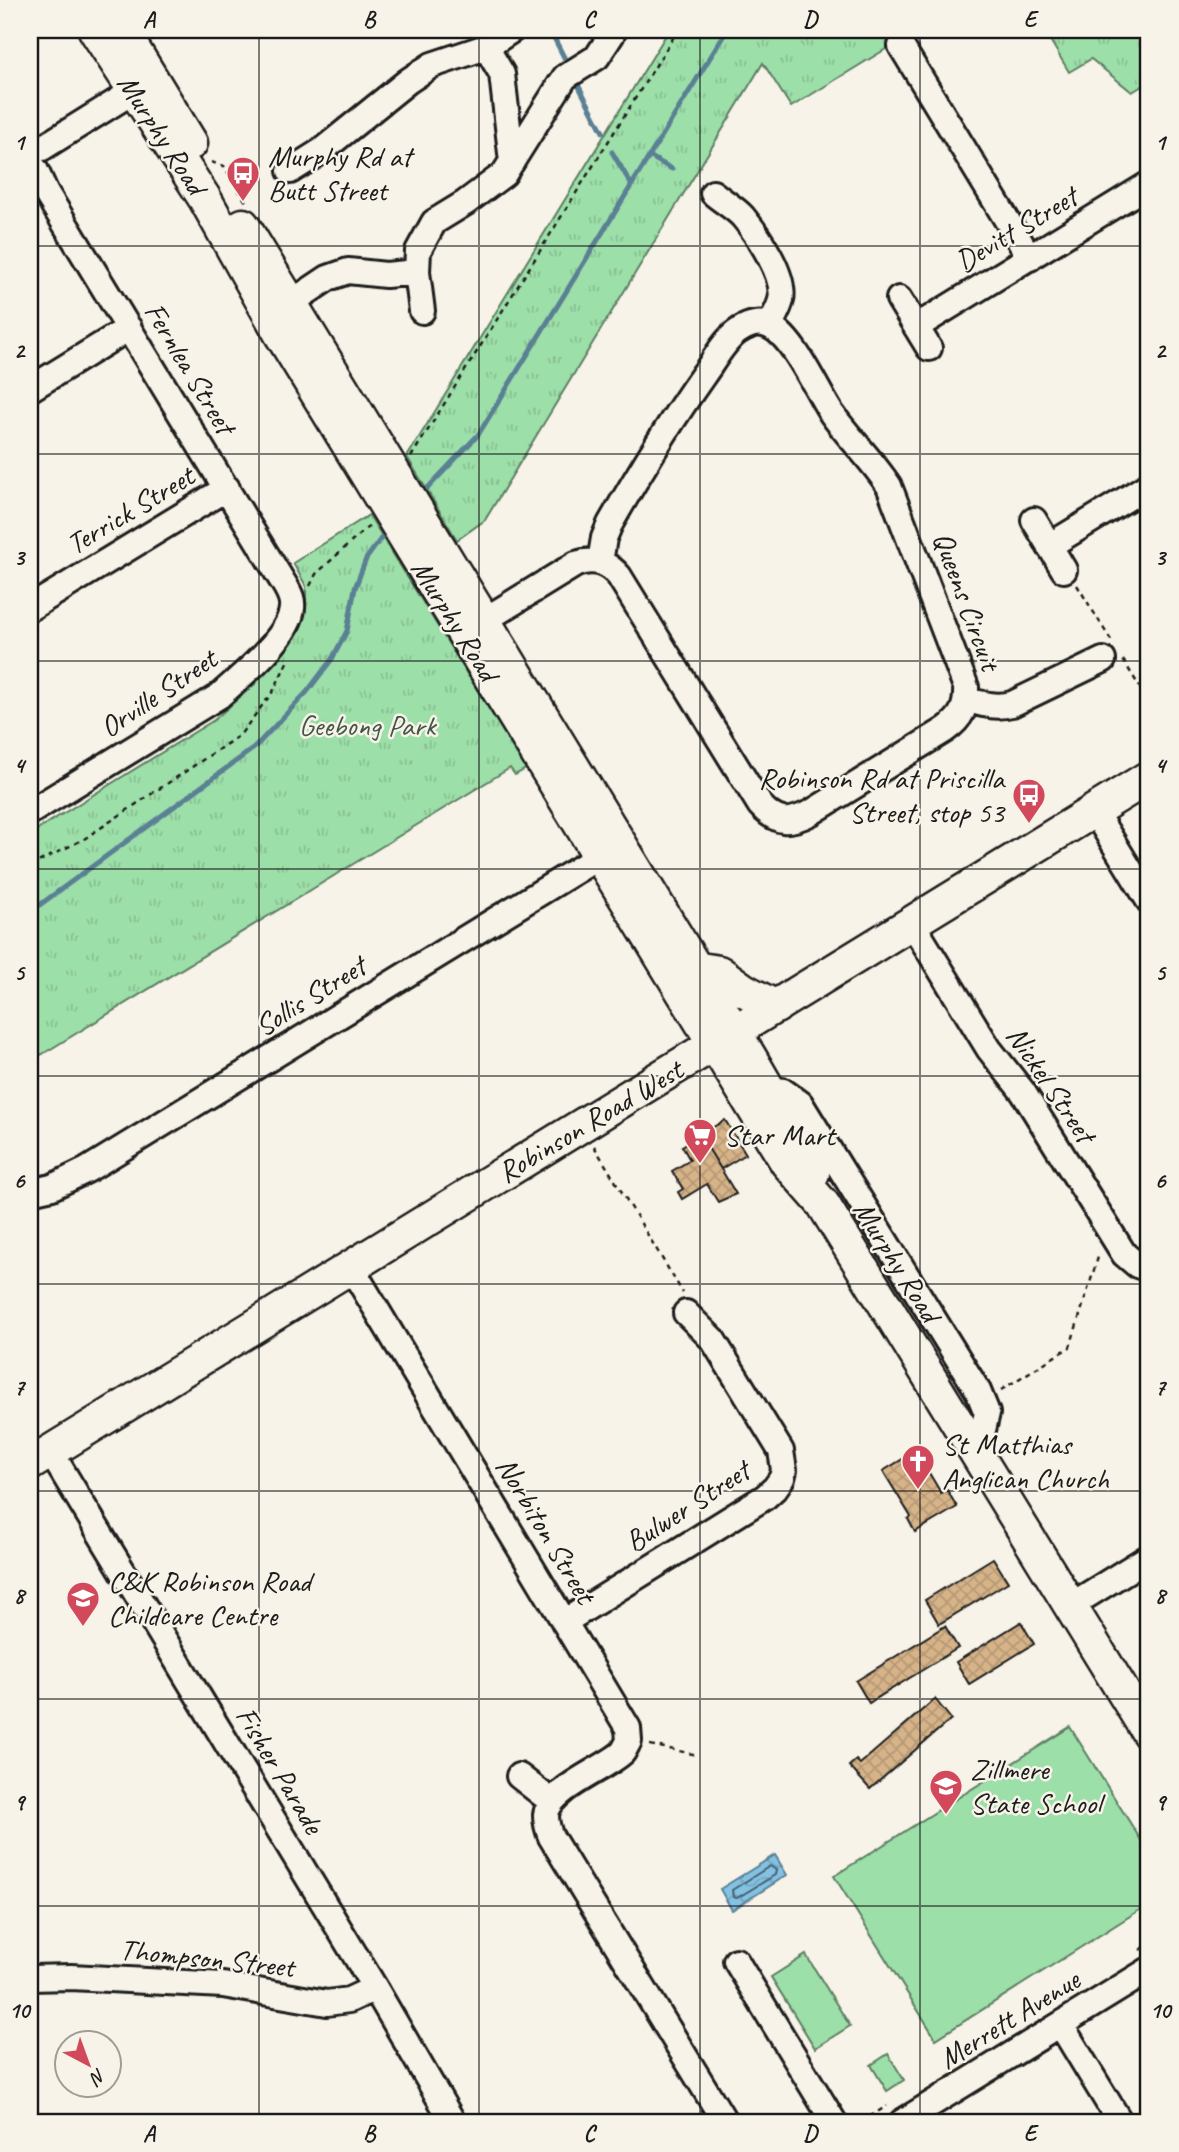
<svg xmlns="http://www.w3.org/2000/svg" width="1179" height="2152" font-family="Caveat,sans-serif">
<defs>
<pattern id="park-tufts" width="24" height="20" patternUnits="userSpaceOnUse" patternTransform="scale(1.75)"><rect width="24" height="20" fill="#9ddfa9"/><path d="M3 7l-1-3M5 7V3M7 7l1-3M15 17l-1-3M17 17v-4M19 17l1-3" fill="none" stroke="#87bf91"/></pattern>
<pattern id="water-waves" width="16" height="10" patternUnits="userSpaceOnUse" patternTransform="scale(1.75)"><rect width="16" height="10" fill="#84c2e4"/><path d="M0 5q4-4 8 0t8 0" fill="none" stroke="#71a6c3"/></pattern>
<pattern id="building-cross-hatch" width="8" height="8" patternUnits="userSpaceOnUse" patternTransform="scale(1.75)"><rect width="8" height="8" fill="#d6b388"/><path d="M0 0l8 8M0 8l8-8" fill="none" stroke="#b79975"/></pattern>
</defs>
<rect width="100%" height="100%" fill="#f7f3e8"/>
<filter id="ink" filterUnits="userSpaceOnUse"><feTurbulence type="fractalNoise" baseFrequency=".0143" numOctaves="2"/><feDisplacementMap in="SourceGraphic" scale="14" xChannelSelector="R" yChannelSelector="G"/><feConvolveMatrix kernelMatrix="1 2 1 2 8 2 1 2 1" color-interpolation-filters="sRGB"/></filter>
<g filter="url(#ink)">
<path fill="url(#park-tufts)" stroke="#5c7e62" stroke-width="2" d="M669 30H917L791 107 763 63 485 520 457 540 407 457Z
M1044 30H1149V82L1132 92 1091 59 1069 72Z
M369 515 526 769 515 775 510 768 41 1055 30 1040V834L214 720 256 683 301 623 306 601V586L293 563Z"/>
<path fill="#9ddfa9" stroke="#5c7e62" stroke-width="2" d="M1070 1727 1149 1853V1904L936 2039 834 1876Z
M806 1955 850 2026 815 2048 771 1977Z
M888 2054 904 2080 887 2091 871 2065Z"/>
<path fill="url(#water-waves)" stroke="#5a8094" stroke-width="2" d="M775 1855 787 1875 732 1910 720 1889Z"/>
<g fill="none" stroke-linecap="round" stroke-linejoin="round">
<path stroke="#465e6c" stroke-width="2" d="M770 1866 776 1870 775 1875 737 1898 733 1897 732 1890Z"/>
<path stroke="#5a8094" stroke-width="5" d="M550 30 567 63
M576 81 603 132
M612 152 631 184
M649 156 672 169
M424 492 478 435 727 30
M30 912 254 748 307 692 332 659 347 631 355 588 366 559 385 533"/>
</g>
<path fill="url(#building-cross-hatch)" stroke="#1c1c1c" stroke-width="2" d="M725 1120 746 1154 721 1169 700 1135Z
M700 1135 721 1169 736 1194 718 1202 707 1184 682 1199 678 1192 683 1189 672 1171 690 1160 682 1146Z
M916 1451 941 1493 947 1490 957 1507 915 1532 908 1519 911 1517 883 1471Z
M993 1558 1008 1582 939 1624 925 1600Z
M1021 1622 1034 1644 969 1684 956 1662Z
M945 1626 958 1648 869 1703 856 1681Z
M935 1699 951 1719 870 1789 849 1766 856 1760 860 1764Z"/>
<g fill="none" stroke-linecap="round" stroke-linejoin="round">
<defs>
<path id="minor" d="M901 46 1030 258
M486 47 502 74 512 162
M42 148 148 82
M290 171 320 152 408 81 432 65 486 47 512 30
M713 193C722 201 735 208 743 217 758 235 786 276 781 300 779 309 773 318 770 325
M899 299 929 348
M292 302 328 278 348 271 386 275 417 272
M422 311 417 272 418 251 434 222 465 203 504 174 565 77 597 57 612 34
M916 327 1149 184
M30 389 129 328
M1034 520 1064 570
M1049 546 1149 485
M30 608 227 488
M470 629 576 564C594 558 607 562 619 576L760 805C777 824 789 824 812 812L945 730C962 718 967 707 966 687L889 486C872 460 850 439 832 414 817 392 793 334 767 325 757 321 745 326 737 332 723 342 714 361 704 374 670 422 639 473 610 524L604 538 600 562
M967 700C983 704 995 708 1012 704L1103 660
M1094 811 1149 901
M30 812 219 696C240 677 290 637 292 608 293 600 290 594 286 587L45 191 35 169
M912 923 989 1049 1023 1092 1124 1254 1137 1265 1149 1269
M769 1089 783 1091 800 1103 978 1391 987 1413 977 1455
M30 1192 52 1187 87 1170 613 848
M351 1267 628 1728 629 1741 623 1752C605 1769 549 1789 546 1815 546 1823 548 1830 551 1837L725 2122
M50 1451 375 1988 453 2122
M1070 1606 1149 1557
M564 1622 765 1497 775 1488 782 1478 784 1470 781 1451 713 1340 686 1313
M519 1776 552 1802
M736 1961 834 2122
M30 1978 71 1977 223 1985 327 2003 349 2000 375 1988
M1061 2025 1120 2122
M902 2122 1149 1970"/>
<path id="major" d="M95 30 205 199 280 333 787 1163 823 1204 1149 1734
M122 30 191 143
M243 225 750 1057 808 1157 813 1173
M694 968 719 972 744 990 776 1007
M30 1464 1149 777"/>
</defs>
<use href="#minor" stroke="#1c1c1c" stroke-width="30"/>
<use href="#major" stroke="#1c1c1c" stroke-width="37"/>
<path stroke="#1c1c1c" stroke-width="2.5" stroke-dasharray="5 5" stroke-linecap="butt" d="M211 162 224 166 246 202
M411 457 678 30
M1077 585 1112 642
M310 586 316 574 369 526
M1123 660 1149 702
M30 866 84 839 240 735 274 690 289 658
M594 1146 683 1293
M1001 1390 1070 1347 1099 1254
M650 1745 698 1755
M1140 1950 1149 1944
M861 2122 887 2106"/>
<use href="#minor" stroke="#f7f3e8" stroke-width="24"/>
<use href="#major" stroke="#f7f3e8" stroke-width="32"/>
</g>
</g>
<path fill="none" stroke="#1c1c1c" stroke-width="2" stroke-opacity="0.55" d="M259 30V2122M479 30V2122M700 30V2122M920 30V2122M30 246H1149M30 454H1149M30 661H1149M30 869H1149M30 1076H1149M30 1284H1149M30 1491H1149M30 1699H1149M30 1906H1149"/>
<defs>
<symbol id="bus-pin" viewBox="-11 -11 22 30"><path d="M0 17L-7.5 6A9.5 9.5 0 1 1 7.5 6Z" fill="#d1495b" stroke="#f7f3e8"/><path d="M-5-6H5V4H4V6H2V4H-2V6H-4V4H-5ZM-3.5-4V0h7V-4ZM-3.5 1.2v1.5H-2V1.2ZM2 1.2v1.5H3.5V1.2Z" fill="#fff"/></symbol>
<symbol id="supermarket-pin" viewBox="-11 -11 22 30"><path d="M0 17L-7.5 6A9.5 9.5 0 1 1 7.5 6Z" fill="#d1495b" stroke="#f7f3e8"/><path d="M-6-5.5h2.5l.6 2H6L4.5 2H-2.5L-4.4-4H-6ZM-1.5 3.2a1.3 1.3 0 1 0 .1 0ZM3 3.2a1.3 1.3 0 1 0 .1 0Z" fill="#fff"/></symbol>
<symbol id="church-pin" viewBox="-11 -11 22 30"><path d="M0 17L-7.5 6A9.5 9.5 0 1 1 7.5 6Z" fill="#d1495b" stroke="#f7f3e8"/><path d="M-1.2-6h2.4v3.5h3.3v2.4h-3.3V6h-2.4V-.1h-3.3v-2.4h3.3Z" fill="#fff"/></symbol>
<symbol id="school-pin" viewBox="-11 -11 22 30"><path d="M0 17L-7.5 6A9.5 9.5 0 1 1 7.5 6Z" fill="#d1495b" stroke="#f7f3e8"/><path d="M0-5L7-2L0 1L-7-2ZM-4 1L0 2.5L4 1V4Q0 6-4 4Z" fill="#fff"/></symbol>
</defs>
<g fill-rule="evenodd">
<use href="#bus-pin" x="224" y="154" width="38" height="52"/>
<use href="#bus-pin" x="1010" y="776" width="38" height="52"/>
<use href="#supermarket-pin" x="681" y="1116" width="38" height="52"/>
<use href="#church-pin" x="899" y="1442" width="38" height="52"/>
<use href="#school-pin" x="64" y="1579" width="38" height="52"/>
<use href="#school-pin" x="927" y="1767" width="38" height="52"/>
</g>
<g text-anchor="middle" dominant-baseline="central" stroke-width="5" stroke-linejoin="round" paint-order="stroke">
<g font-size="30" fill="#1c1c1c" stroke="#f7f3e8">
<text transform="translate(162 134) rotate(57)">Murphy Road</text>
<text transform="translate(1016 229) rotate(-31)">Devitt Street</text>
<text transform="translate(190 368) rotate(59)">Fernlea Street</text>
<text transform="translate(130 510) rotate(-31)">Terrick Street</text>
<text transform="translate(967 601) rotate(70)">Queens Circuit</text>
<text transform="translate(455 620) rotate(58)">Murphy Road</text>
<text transform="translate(158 693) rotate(-34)">Orville Street</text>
<text transform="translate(310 996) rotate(-32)">Sollis Street</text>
<text transform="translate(1051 1084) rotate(56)">Nickel Street</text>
<text transform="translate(590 1121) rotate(-31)">Robinson Road West</text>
<text transform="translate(897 1261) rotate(58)">Murphy Road</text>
<text transform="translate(687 1506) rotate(-33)">Bulwer Street</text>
<text transform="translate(546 1530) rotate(59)">Norbiton Street</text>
<text transform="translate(280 1770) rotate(59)">Fisher Parade</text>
<text transform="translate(207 1958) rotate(6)">Thompson Street</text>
<text transform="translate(1009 2019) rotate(-32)">Merrett Avenue</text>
</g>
<g font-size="30" fill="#1c1c1c" stroke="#f7f3e8" text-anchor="start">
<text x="268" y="156">Murphy Rd at<tspan x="268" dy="34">Butt Street</tspan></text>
<text x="1004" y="778" text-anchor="end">Robinson Rd at Priscilla<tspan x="1004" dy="34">Street, stop 53</tspan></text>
<text x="724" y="1135">Star Mart</text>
<text x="942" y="1444">St Matthias<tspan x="942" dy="34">Anglican Church</tspan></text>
<text x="108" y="1581">C&amp;K Robinson Road<tspan x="108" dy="34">Childcare Centre</tspan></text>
<text x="970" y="1769">Zillmere<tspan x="970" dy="34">State School</tspan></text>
</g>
<g font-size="30" fill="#435646" stroke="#f7f3e8">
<text x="367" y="725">Geebong Park</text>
</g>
</g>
<rect width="1179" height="2152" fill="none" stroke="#f7f3e8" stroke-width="77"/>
<g transform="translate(88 2064) rotate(139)"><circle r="33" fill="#f7f3e8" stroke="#9f9d96" stroke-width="2"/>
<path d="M0-5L12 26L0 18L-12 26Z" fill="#d1495b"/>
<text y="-10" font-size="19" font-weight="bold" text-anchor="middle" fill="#1c1c1c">N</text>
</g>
<rect x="38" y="38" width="1102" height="2076" fill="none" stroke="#1c1c1c" stroke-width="2.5"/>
<g font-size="23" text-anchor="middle" font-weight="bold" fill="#1c1c1c">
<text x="149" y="27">A</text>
<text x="369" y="27">B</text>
<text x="589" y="27">C</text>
<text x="810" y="27">D</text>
<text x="1030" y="27">E</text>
<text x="19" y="150">1</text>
<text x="1160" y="150">1</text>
<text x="19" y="358">2</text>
<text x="1160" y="358">2</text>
<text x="19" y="565">3</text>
<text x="1160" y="565">3</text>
<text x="19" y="773">4</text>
<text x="1160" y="773">4</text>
<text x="19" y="980">5</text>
<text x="1160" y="980">5</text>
<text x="19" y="1188">6</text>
<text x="1160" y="1188">6</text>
<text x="19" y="1395">7</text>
<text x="1160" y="1395">7</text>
<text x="19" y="1603">8</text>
<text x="1160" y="1603">8</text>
<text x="19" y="1810">9</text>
<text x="1160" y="1810">9</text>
<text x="19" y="2018">10</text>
<text x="1160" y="2018">10</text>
<text x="149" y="2141">A</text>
<text x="369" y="2141">B</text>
<text x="589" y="2141">C</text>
<text x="810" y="2141">D</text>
<text x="1030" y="2141">E</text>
</g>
</svg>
